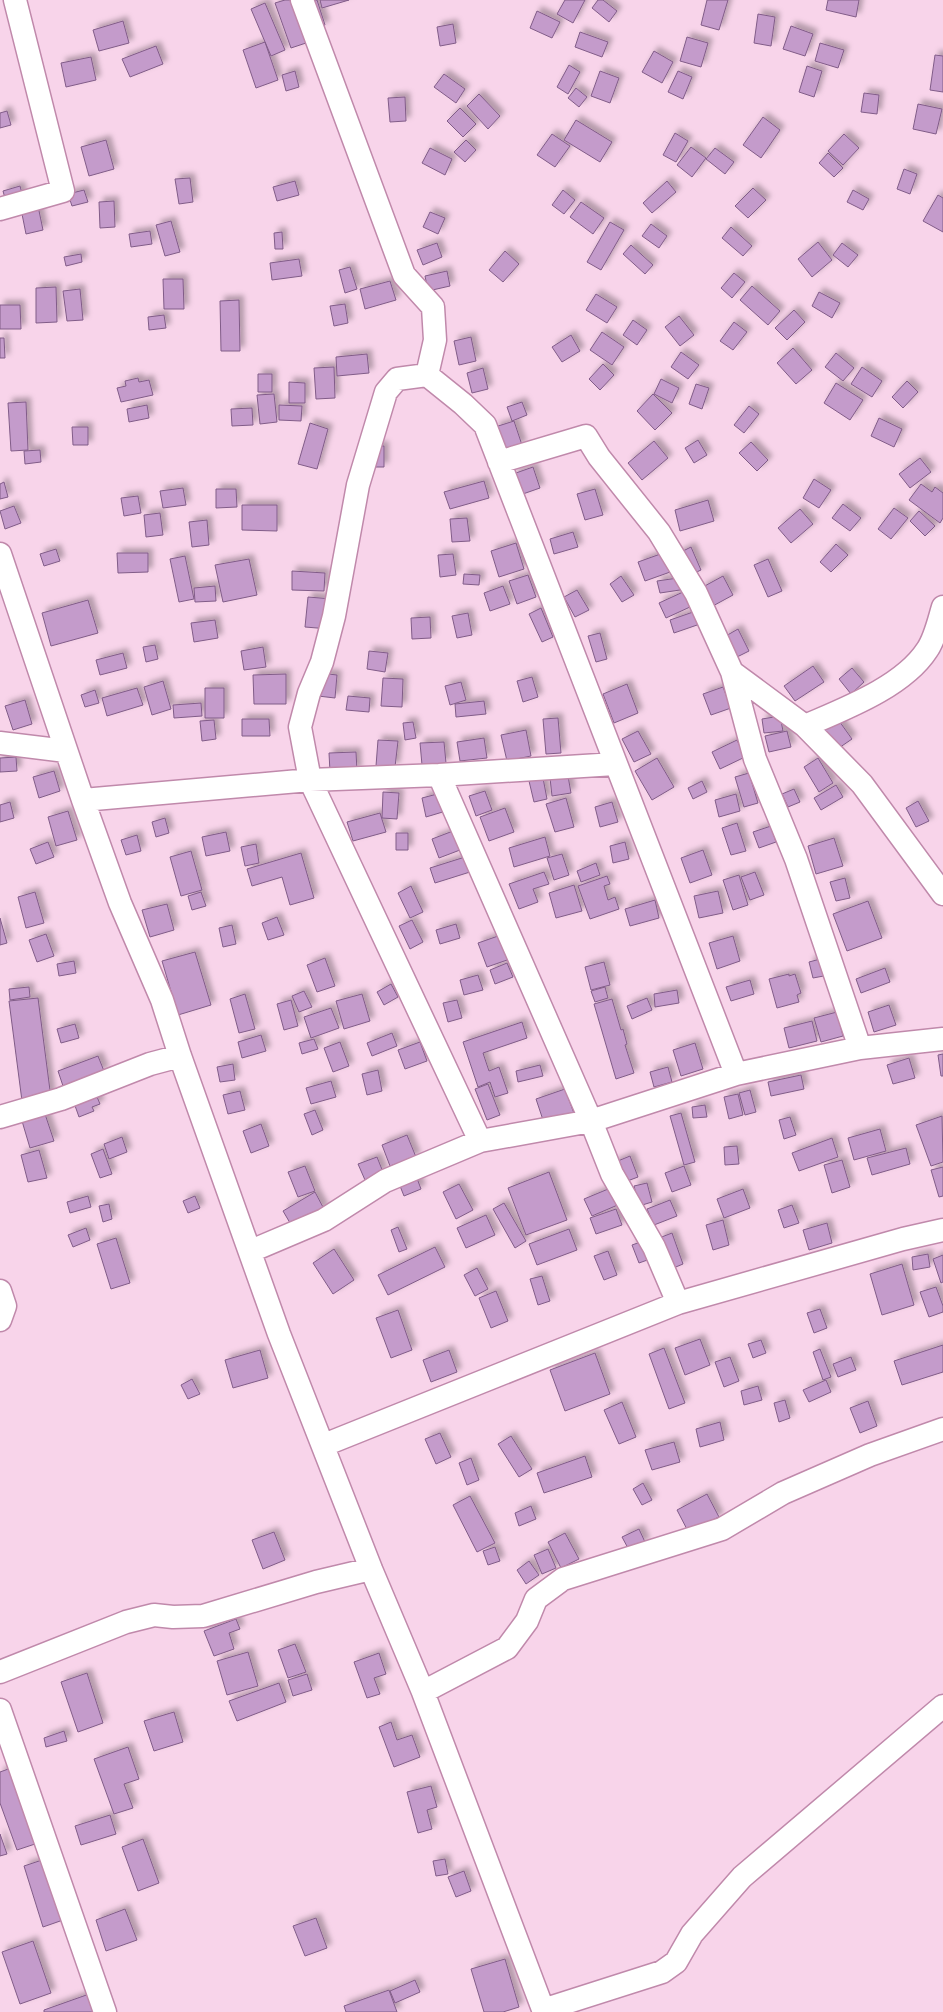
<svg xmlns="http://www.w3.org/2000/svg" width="943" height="2012" font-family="Raleway,sans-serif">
<defs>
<filter id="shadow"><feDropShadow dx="4.5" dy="-4.5" stdDeviation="2.5" flood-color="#0004"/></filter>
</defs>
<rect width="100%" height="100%" fill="#f8d4ea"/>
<path fill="#c49bcb" stroke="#815c88" filter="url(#shadow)" d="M285 0H299L312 41 291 48 275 3Z
M304 0H317L325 25 314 29Z
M320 0H349L322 8Z
M565 0H585L573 23 557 14Z
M598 0H603L617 11 609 22 592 8Z
M707 0H728L719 30 701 25Z
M828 0H859L856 17 826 10Z
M265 3 285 50 271 56 251 9Z
M537 11 560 22 552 38 530 28Z
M758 14 775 17 771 46 754 43Z
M123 21 129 43 99 51 93 30Z
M453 24 456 43 440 46 437 27Z
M791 26 813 34 805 56 783 49Z
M580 32 608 42 602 57 575 47Z
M687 37 708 43 701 67 680 61Z
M265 42 278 80 256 88 243 50Z
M820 43 844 50 838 68 815 61Z
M156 46 163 64 130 77 122 59Z
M654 51 673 62 662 83 642 72Z
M935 55 943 56V92L930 90Z
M91 57 96 80 66 87 61 63Z
M569 65 580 72 568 94 557 87Z
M807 66 822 71 814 97 799 92Z
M295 71 299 87 286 91 282 75Z
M600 71 619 78 610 103 591 96Z
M678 71 692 77 683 99 668 92Z
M444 74 465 89 456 103 434 87Z
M576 88 587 97 579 107 568 98Z
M864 93 879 95 877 114 861 112Z
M479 94 500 116 488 129 467 106Z
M405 97 406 121 390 122 388 98Z
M918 104 942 109 936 134 913 129Z
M460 108 476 124 463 137 447 121Z
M7 111 11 125 0 128V113Z
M763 117 780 130 761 158 743 145Z
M576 120 612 142 600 162 564 140Z
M675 133 688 141 676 162 663 155Z
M552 134 570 146 555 167 537 155Z
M844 134 859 148 843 165 828 151Z
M106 140 114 169 89 176 81 147Z
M466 140 476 150 465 162 454 152Z
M691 147 706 158 692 177 677 165Z
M430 148 452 159 445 175 422 163Z
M715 148 734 162 725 174 706 159Z
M828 153 843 168 834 177 819 163Z
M904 169 917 174 910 194 897 189Z
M190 178 193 202 179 204 175 179Z
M295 181 299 195 277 201 273 187Z
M667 181 676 192 652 213 643 203Z
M20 186 23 197 6 202 3 191Z
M753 188 766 200 748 218 735 206Z
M84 190 88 202 72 206 68 194Z
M563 190 575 200 564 214 552 205Z
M853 190 869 199 863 210 847 202Z
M938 195 943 198V232L923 221Z
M114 201 115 227 100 228 99 202Z
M581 202 604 218 593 234 570 217Z
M38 206 43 230 26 234 21 209Z
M430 212 445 218 438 234 423 227Z
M171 221 180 252 165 256 156 225Z
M610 222 624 230 601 270 587 262Z
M651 224 667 236 659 248 642 236Z
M731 227 752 246 743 256 722 238Z
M150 231 152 244 131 247 129 234Z
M282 232 283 249H275L274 233Z
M818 242 832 260 812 277 798 259Z
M437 243 442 257 423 265 417 250Z
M842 243 858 255 848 267 833 255Z
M631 245 653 265 645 274 623 254Z
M505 251 519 264 503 282 489 270Z
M81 254 82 262 66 266 64 257Z
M299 259 302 276 272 280 270 263Z
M350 267 357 289 345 293 339 270Z
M447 271 450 286 428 291 425 276Z
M734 273 745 282 732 298 721 288Z
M163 279H183L184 309H164Z
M390 281 396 300 365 309 360 289Z
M752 286 780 311 768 325 740 300Z
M56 287 57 322 36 323V288Z
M80 289 83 320 67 321 63 291Z
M819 292 840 303 832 318 812 306Z
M596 294 617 307 607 323 586 310Z
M239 300 240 351H221L220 301Z
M345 304 348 323 334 326 330 306Z
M0 305H20L21 329H0Z
M794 310 805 322 787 340 775 328Z
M164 315 166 328 149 330 148 317Z
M679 316 694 335 680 346 665 327Z
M633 320 647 330 637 345 623 335Z
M734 322 747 332 733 350 720 341Z
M602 332 624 347 612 365 590 350Z
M571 335 580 351 562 362 552 347Z
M471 337 476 361 459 365 454 341Z
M0 338H4L5 358H0Z
M793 348 812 370 796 384 777 363Z
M681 352 699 365 688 379 671 367Z
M836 353 854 368 843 381 825 367Z
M367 354 369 373 337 376 336 357Z
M603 364 614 375 600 390 589 379Z
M334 367 335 398 316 399 314 368Z
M862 367 882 381 872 397 851 384Z
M483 368 488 389 472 393 467 373Z
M258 374H272V392H258Z
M138 378 139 382 149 380 153 395 121 402 117 388 126 386 125 381Z
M661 379 679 388 672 403 654 394Z
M907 381 918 392 903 408 892 397Z
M289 382 305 383V403H289Z
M836 383 863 400 850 420 824 403Z
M696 384 709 388 702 409 689 404Z
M274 394 277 422 260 424 257 395Z
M653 394 672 413 655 430 637 411Z
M26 402 28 450 11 451 8 403Z
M522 402 527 415 512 421 507 407Z
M147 405 149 418 129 422 127 409Z
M279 405 302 406 301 421 279 420Z
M749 406 759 414 744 433 734 425Z
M252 408 253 425 232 426 231 409Z
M879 418 902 429 894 447 871 436Z
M514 421 522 445 502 451 495 427Z
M310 423 328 429 317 469 298 464Z
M72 427H88V445H73Z
M698 440 707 455 694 463 685 448Z
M654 441 668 458 642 480 628 463Z
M751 442 768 460 757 471 739 453Z
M371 446H384V467H371Z
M40 450 41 462 25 464 24 451Z
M920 458 931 472 910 488 899 474Z
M533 467 540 488 520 495 513 474Z
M814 479 831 490 819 508 803 498Z
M484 481 489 498 450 509 444 492Z
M4 482 8 497 0 499V484Z
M921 484 932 492 935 487 943 493V518L940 523 909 500Z
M183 488 186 505 163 508 160 491Z
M216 489H236L237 507 216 508Z
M595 489 603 515 585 520 577 494Z
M138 496 141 513 124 516 121 498Z
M708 500 714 521 680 531 675 510Z
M843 504 861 518 850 531 832 518Z
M242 505H277V531L242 530Z
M14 506 21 523 5 529 0 511Z
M894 508 908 518 891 539 878 529Z
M800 509 813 524 791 543 778 528Z
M919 511 935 526 925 536 910 521Z
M160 513 163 535 146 537 144 515Z
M467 518 470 541 452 542 450 519Z
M207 520 209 545 192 547 189 522Z
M573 532 578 547 554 554 550 539Z
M516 543 524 569 499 577 491 551Z
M836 544 848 555 831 572 820 562Z
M691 547 701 570 688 576 677 554Z
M56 549 60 561 44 566 40 554Z
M666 552 673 571 645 581 638 562Z
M117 553H148V572L118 573Z
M453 554 456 575 440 577 438 555Z
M185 556 194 599 179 602 170 559Z
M249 559 257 595 223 602 215 565Z
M768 559 782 591 768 597 754 565Z
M292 571 325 573 324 591 292 590Z
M464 574 480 575 479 585 463 584Z
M528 575 536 597 517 604 509 581Z
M621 576 634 595 622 602 610 584Z
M723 576 733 595 711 607 701 588Z
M678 578 680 590 660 593 657 581Z
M215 586 216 601 195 602 194 588Z
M503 586 510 604 490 611 484 593Z
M577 590 589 610 575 617 564 597Z
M683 592 690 607 666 618 659 603Z
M308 597 332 599 329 629 305 627Z
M88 600 98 633 51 646 42 613Z
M541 608 553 637 542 642 529 614Z
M696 611 700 624 674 633 670 620Z
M468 613 472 635 457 638 452 616Z
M430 617 431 638 412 639 411 618Z
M215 620 218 638 194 642 191 623Z
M738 629 749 651 735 658 724 637Z
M600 633 607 659 596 662 588 636Z
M155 645 158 659 146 662 143 647Z
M263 647 266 667 244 670 241 651Z
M369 651 388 653 385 672 367 669Z
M123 653 127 668 100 675 96 660Z
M813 666 824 682 795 701 784 686Z
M852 668 864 682 851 694 839 679Z
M320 673 337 675 335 698 318 696Z
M286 674V704H254L253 675Z
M532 677 538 697 523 702 517 681Z
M383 678 403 679 402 707 381 706Z
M163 681 171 709 152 715 144 687Z
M461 682 466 700 450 705 445 686Z
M627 684 638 713 614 723 603 694Z
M723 687 731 708 711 715 703 694Z
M137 688 143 705 107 716 102 698Z
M205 688H224V718H205Z
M95 690 99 703 85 707 81 695Z
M348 696 370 698 369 712 346 710Z
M25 700 32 724 13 730 5 706Z
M484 701 486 714 456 717 455 704Z
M201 703 202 716 174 718 173 705Z
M780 716 783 731 764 733 762 719Z
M558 718 561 753 546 754 543 719Z
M837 718 852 739 833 752 818 731Z
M242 719H269L270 736H242Z
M214 720 216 739 202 741 200 721Z
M413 722 416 738 405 740 403 723Z
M526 730 531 756 507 761 501 735Z
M638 731 651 754 634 762 622 739Z
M787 731 791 747 769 752 765 736Z
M484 738 487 758 460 761 457 742Z
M378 740 398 741 395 767 376 766Z
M737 740 745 757 720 769 712 752Z
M444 742 446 763 422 765 420 743Z
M356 752 357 771 330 772 329 753Z
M16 757 17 771 0 772V758Z
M657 758 674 787 652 800 635 771Z
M818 758 833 783 819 792 804 767Z
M54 771 60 791 39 798 33 777Z
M749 773 758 803 744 807 735 777Z
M568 776 571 793 552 796 550 778Z
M543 778 547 799 534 802 529 781Z
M702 781 707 792 693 799 688 788Z
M836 785 843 797 821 810 814 798Z
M794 789 800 802 788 807 782 794Z
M485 791 492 810 476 816 469 796Z
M383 792 399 793 397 819 382 818Z
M441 793 446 811 426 817 422 798Z
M736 794 740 811 719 817 715 800Z
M566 798 574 827 555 832 546 804Z
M918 801 929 821 916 827 906 808Z
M10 802 14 818 0 822V805Z
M612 802 618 822 600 827 595 807Z
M505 808 514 832 489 841 480 817Z
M68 811 77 840 56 846 48 817Z
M380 813 386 832 353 841 347 822Z
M165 818 169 833 156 837 152 822Z
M737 823 746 851 731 855 722 828Z
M771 826 776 842 759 848 753 832Z
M453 831 460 850 439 858 432 839Z
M226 832 230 851 206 856 202 837Z
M396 833H408V850H396Z
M137 835 141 851 126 855 121 840Z
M545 837 550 856 514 867 509 848Z
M834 838 843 866 816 874 808 846Z
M48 842 54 857 36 864 30 849Z
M625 842 629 859 613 863 610 846Z
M256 844 259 863 245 866 241 847Z
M703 850 712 875 690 883 681 858Z
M191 851 202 890 181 896 170 857Z
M301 853 314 898 290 905 282 877 252 886 247 869Z
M562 854 569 875 554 880 547 858Z
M465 857 470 872 435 883 430 868Z
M596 863 600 875 581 882 577 871Z
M544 872 549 884 533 889 538 902 519 909 509 884Z
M755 872 764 895 750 900 741 877Z
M739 875 748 905 733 910 723 880Z
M607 876 610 884 604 886 608 900 615 897 619 909 590 919 578 886Z
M845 878 850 898 836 901 830 882Z
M574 885 582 911 556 918 549 893Z
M411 886 423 912 410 918 398 893Z
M718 891 723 913 699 918 694 896Z
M35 892 44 923 26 928 18 897Z
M201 892 206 906 192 910 188 896Z
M655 900 659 918 630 926 625 909Z
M868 901 882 938 847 951 833 914Z
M167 904 174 930 150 937 142 910Z
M277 917 284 935 268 940 262 923Z
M0 918 7 943 0 945Z
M412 920 423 942 410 949 399 926Z
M456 924 460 938 440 944 436 930Z
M232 925 236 944 223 947 219 928Z
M46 934 54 956 37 962 29 940Z
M501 935 510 959 487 967 478 943Z
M733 936 740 961 717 969 709 943Z
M195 952 211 1005 178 1015 162 961Z
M325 958 335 986 317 992 307 965Z
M824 958 829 975 813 978 809 962Z
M74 961 76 973 59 976 57 964Z
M604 962 610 985 591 990 585 967Z
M507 963 513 977 495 984 490 970Z
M885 968 890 982 861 993 856 979Z
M789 974V976L795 974 801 993 797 995 799 1002 777 1008 769 979Z
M478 975 483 990 464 995 460 980Z
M750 980 754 994 731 1001 726 987Z
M391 984 398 997 384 1005 377 992Z
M29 987 30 997 10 1000 9 989Z
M605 987 608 998 595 1002 591 991Z
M677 990 679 1003 655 1007 654 994Z
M304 991 312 1007 299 1012 292 996Z
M245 994 255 1029 239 1033 230 999Z
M362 994 370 1021 344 1029 336 1001Z
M38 998 51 1098 22 1101 9 1001Z
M647 998 652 1010 632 1019 627 1006Z
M612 999 621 1030 623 1029 627 1044 625 1045 634 1073 616 1079 594 1004Z
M291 1000 298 1026 284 1030 277 1004Z
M457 1000 462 1018 448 1022 443 1003Z
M889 1005 896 1025 874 1032 868 1012Z
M331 1008 339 1028 311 1038 304 1017Z
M837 1012 843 1036 821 1042 814 1018Z
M812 1021 817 1041 789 1048 784 1028Z
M522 1022 527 1038 483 1053 489 1071 499 1067 508 1093 495 1097 490 1082 478 1087 463 1042Z
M75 1024 79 1038 61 1043 57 1029Z
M392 1033 397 1046 372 1056 367 1043Z
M261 1035 266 1051 242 1058 238 1042Z
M314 1039 318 1049 302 1054 299 1043Z
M340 1042 349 1066 333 1072 324 1048Z
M420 1042 427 1061 405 1069 398 1050Z
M695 1043 703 1069 681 1076 673 1050Z
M943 1054V1076H941L938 1055Z
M98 1056 104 1071 63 1086 58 1071Z
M909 1058 915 1078 893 1084 887 1065Z
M233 1064 235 1080 220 1082 217 1067Z
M540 1065 543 1076 518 1082 516 1071Z
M668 1067 672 1082 654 1087 650 1072Z
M378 1070 382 1091 367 1095 362 1074Z
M801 1075 804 1089 771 1096 768 1082Z
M331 1081 336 1097 311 1104 306 1088Z
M488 1084 500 1115 487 1120 475 1089Z
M565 1089 575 1116 545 1126 536 1099Z
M750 1090 756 1112 745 1115 739 1093Z
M240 1091 245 1110 228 1114 223 1095Z
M95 1092 100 1104 92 1107 94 1111 79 1117 73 1100Z
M738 1094 743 1115 729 1119 724 1097Z
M705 1105 707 1117 693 1118 692 1107Z
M315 1110 323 1130 312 1135 304 1114Z
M681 1113 695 1162 684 1165 670 1116Z
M45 1114 54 1141 30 1148 22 1121Z
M942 1116 943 1162 931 1166 916 1125Z
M790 1117 796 1135 784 1139 779 1120Z
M261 1124 269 1146 251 1153 243 1131Z
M880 1129 886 1151 854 1160 848 1138Z
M407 1135 416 1157 390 1166 382 1145Z
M122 1137 127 1152 109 1159 104 1144Z
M832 1138 838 1157 799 1171 792 1153Z
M737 1146 739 1164 725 1165 724 1147Z
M906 1148 910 1164 872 1175 867 1158Z
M103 1149 112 1174 100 1178 91 1154Z
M39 1150 47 1178 28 1182 21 1155Z
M630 1156 638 1177 622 1183 613 1163Z
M377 1157 383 1172 365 1180 358 1164Z
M842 1160 850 1187 832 1193 824 1165Z
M305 1166 315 1191 298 1197 288 1172Z
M684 1166 691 1185 672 1192 665 1173Z
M943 1167V1196L939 1197 931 1170Z
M549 1172 567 1220 526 1235 508 1188Z
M415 1173 421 1189 404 1196 398 1181Z
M647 1183 652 1202 639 1206 634 1186Z
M459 1184 473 1210 456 1219 443 1192Z
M613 1187 620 1204 592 1216 584 1199Z
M743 1189 750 1208 724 1218 717 1199Z
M315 1192 324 1209 293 1228 283 1211Z
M88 1196 91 1207 70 1213 67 1202Z
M195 1196 200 1208 188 1213 183 1201Z
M670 1200 677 1216 654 1225 647 1209Z
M504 1203 526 1241 515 1248 493 1209Z
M109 1204 112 1219 103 1222 99 1206Z
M792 1205 799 1223 784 1228 778 1210Z
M616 1209 622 1225 596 1234 590 1218Z
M486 1215 495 1235 466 1248 457 1228Z
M723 1220 729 1245 713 1250 706 1225Z
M827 1223 832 1243 809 1250 803 1230Z
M398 1227 407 1249 399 1252 391 1230Z
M86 1228 90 1240 73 1247 68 1235Z
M569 1229 577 1250 537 1265 529 1244Z
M672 1233 683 1264 671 1269 659 1238Z
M116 1238 130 1283 111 1289 97 1244Z
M646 1240 653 1258 639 1263 632 1245Z
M435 1247 445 1267 388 1295 378 1275Z
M334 1249 354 1280 333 1294 313 1263Z
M608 1251 617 1275 604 1280 594 1256Z
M928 1254 930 1267 913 1270 912 1257Z
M943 1255V1282L941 1283 933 1259Z
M902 1264 914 1305 882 1315 870 1274Z
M477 1268 488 1289 475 1296 464 1275Z
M542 1276 550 1301 538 1305 530 1279Z
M936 1287 943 1306V1312L929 1317 920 1292Z
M496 1291 508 1321 491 1328 479 1298Z
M820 1309 827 1328 814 1333 807 1313Z
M398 1310 412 1350 391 1358 376 1318Z
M700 1339 710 1365 685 1375 675 1348Z
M761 1340 766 1353 753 1358 748 1344Z
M943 1345V1372L902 1385 894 1361Z
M664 1348 685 1403 669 1409 649 1354Z
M820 1349 831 1377 823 1380 813 1352Z
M260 1350 268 1378 233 1388 225 1360Z
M449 1350 457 1372 431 1382 423 1360Z
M595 1353 610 1394 565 1411 550 1370Z
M730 1357 739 1381 724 1387 715 1362Z
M851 1357 856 1370 838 1377 833 1364Z
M192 1379 200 1394 188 1399 181 1385Z
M826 1380 831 1392 809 1402 803 1390Z
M758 1386 762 1400 744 1405 741 1391Z
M785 1400 790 1418 779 1422 774 1403Z
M868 1401 877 1426 860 1433 850 1408Z
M622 1402 636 1437 619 1444 604 1410Z
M720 1422 724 1440 700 1447 696 1429Z
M440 1433 451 1457 436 1464 425 1439Z
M511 1436 532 1469 519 1477 498 1444Z
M674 1442 680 1462 652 1470 645 1450Z
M585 1456 592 1477 544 1493 537 1473Z
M471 1458 479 1480 467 1485 459 1463Z
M643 1483 652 1500 642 1505 633 1489Z
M707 1494 719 1517 699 1526 691 1537 677 1510Z
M470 1496 495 1543 477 1552 453 1505Z
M531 1506 536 1519 519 1526 515 1513Z
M639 1529 645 1542 629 1550 622 1537Z
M274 1532 285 1560 263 1569 252 1540Z
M565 1533 579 1559 561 1568 548 1542Z
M495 1547 500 1561 488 1565 483 1551Z
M548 1549 556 1568 542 1574 534 1555Z
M529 1561 539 1575 526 1584 517 1570Z
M236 1619 240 1629 229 1633 234 1649 214 1656 204 1631Z
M295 1644 306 1672 288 1678 278 1650Z
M248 1652 258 1686 227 1695 217 1661Z
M379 1653 386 1674 374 1678 380 1694 367 1698 354 1662Z
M87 1673 103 1723 78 1732 61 1682Z
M307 1674 312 1690 293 1696 288 1680Z
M279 1683 286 1702 237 1721 229 1701Z
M174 1712 183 1742 154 1751 144 1721Z
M391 1722 397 1740 412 1735 420 1757 394 1767 379 1727Z
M64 1731 67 1741 46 1747 44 1738Z
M128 1747 139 1779 124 1784 133 1808 114 1814 94 1759Z
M11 1768 38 1843 17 1850 0 1803V1772Z
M431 1786 437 1807 427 1810 432 1829 418 1833 407 1792Z
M110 1815 116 1834 81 1845 75 1826Z
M0 1834 7 1854 0 1856Z
M143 1839 159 1883 138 1891 122 1847Z
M45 1859 63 1920 43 1927 24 1866Z
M445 1859 448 1874 436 1876 433 1861Z
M464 1871 471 1891 456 1897 448 1877Z
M125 1909 137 1940 106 1951 96 1920Z
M316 1918 327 1948 305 1956 293 1926Z
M33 1941 51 1993 20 2004 2 1952Z
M505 1959 519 2007 503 2012H484L471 1969Z
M415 1980 420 1992 395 2003 390 1991Z
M389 1990 397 2012H346L344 2006Z
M92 1993 98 2012H44V2010Z"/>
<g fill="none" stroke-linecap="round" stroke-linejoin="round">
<defs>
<path id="minor" d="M302 0 404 275 433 307 435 340 427 375 397 379 386 392 358 485 334 616 322 662 309 693 300 727 310 780 480 1141
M0 209 63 191 15 0
M427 375 463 404 485 425 736 1074
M499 462 586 436 599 457 659 532 696 593 732 672 755 759 796 859 860 1048
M0 554 83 800 120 903 162 1000 180 1056 279 1334 371 1569 423 1692 544 2012
M732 672 805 726 862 784 943 894
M805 726C844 709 903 687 927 650 935 639 939 620 943 607
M0 743 66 751
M439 775 591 1121 612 1174 654 1247 678 1303
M83 800 310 780 439 775 615 764
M0 1117 61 1099 150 1064 180 1056
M251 1251 324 1220 385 1181 480 1141 591 1121 736 1074 860 1048 943 1039
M0 1291 5 1306 0 1320
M324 1445 678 1303 903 1239 943 1230
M0 1672 126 1622 154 1615 173 1617 203 1616 316 1582 371 1569
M423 1692 507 1648 527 1621 536 1599 563 1579 722 1529 783 1493 870 1455 943 1429
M0 1710 105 2012
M543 2010 662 1972 676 1962 692 1934 742 1877 943 1706"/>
</defs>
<use href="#minor" stroke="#c089ab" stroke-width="25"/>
<use href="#minor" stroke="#fff" stroke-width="22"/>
</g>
</svg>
